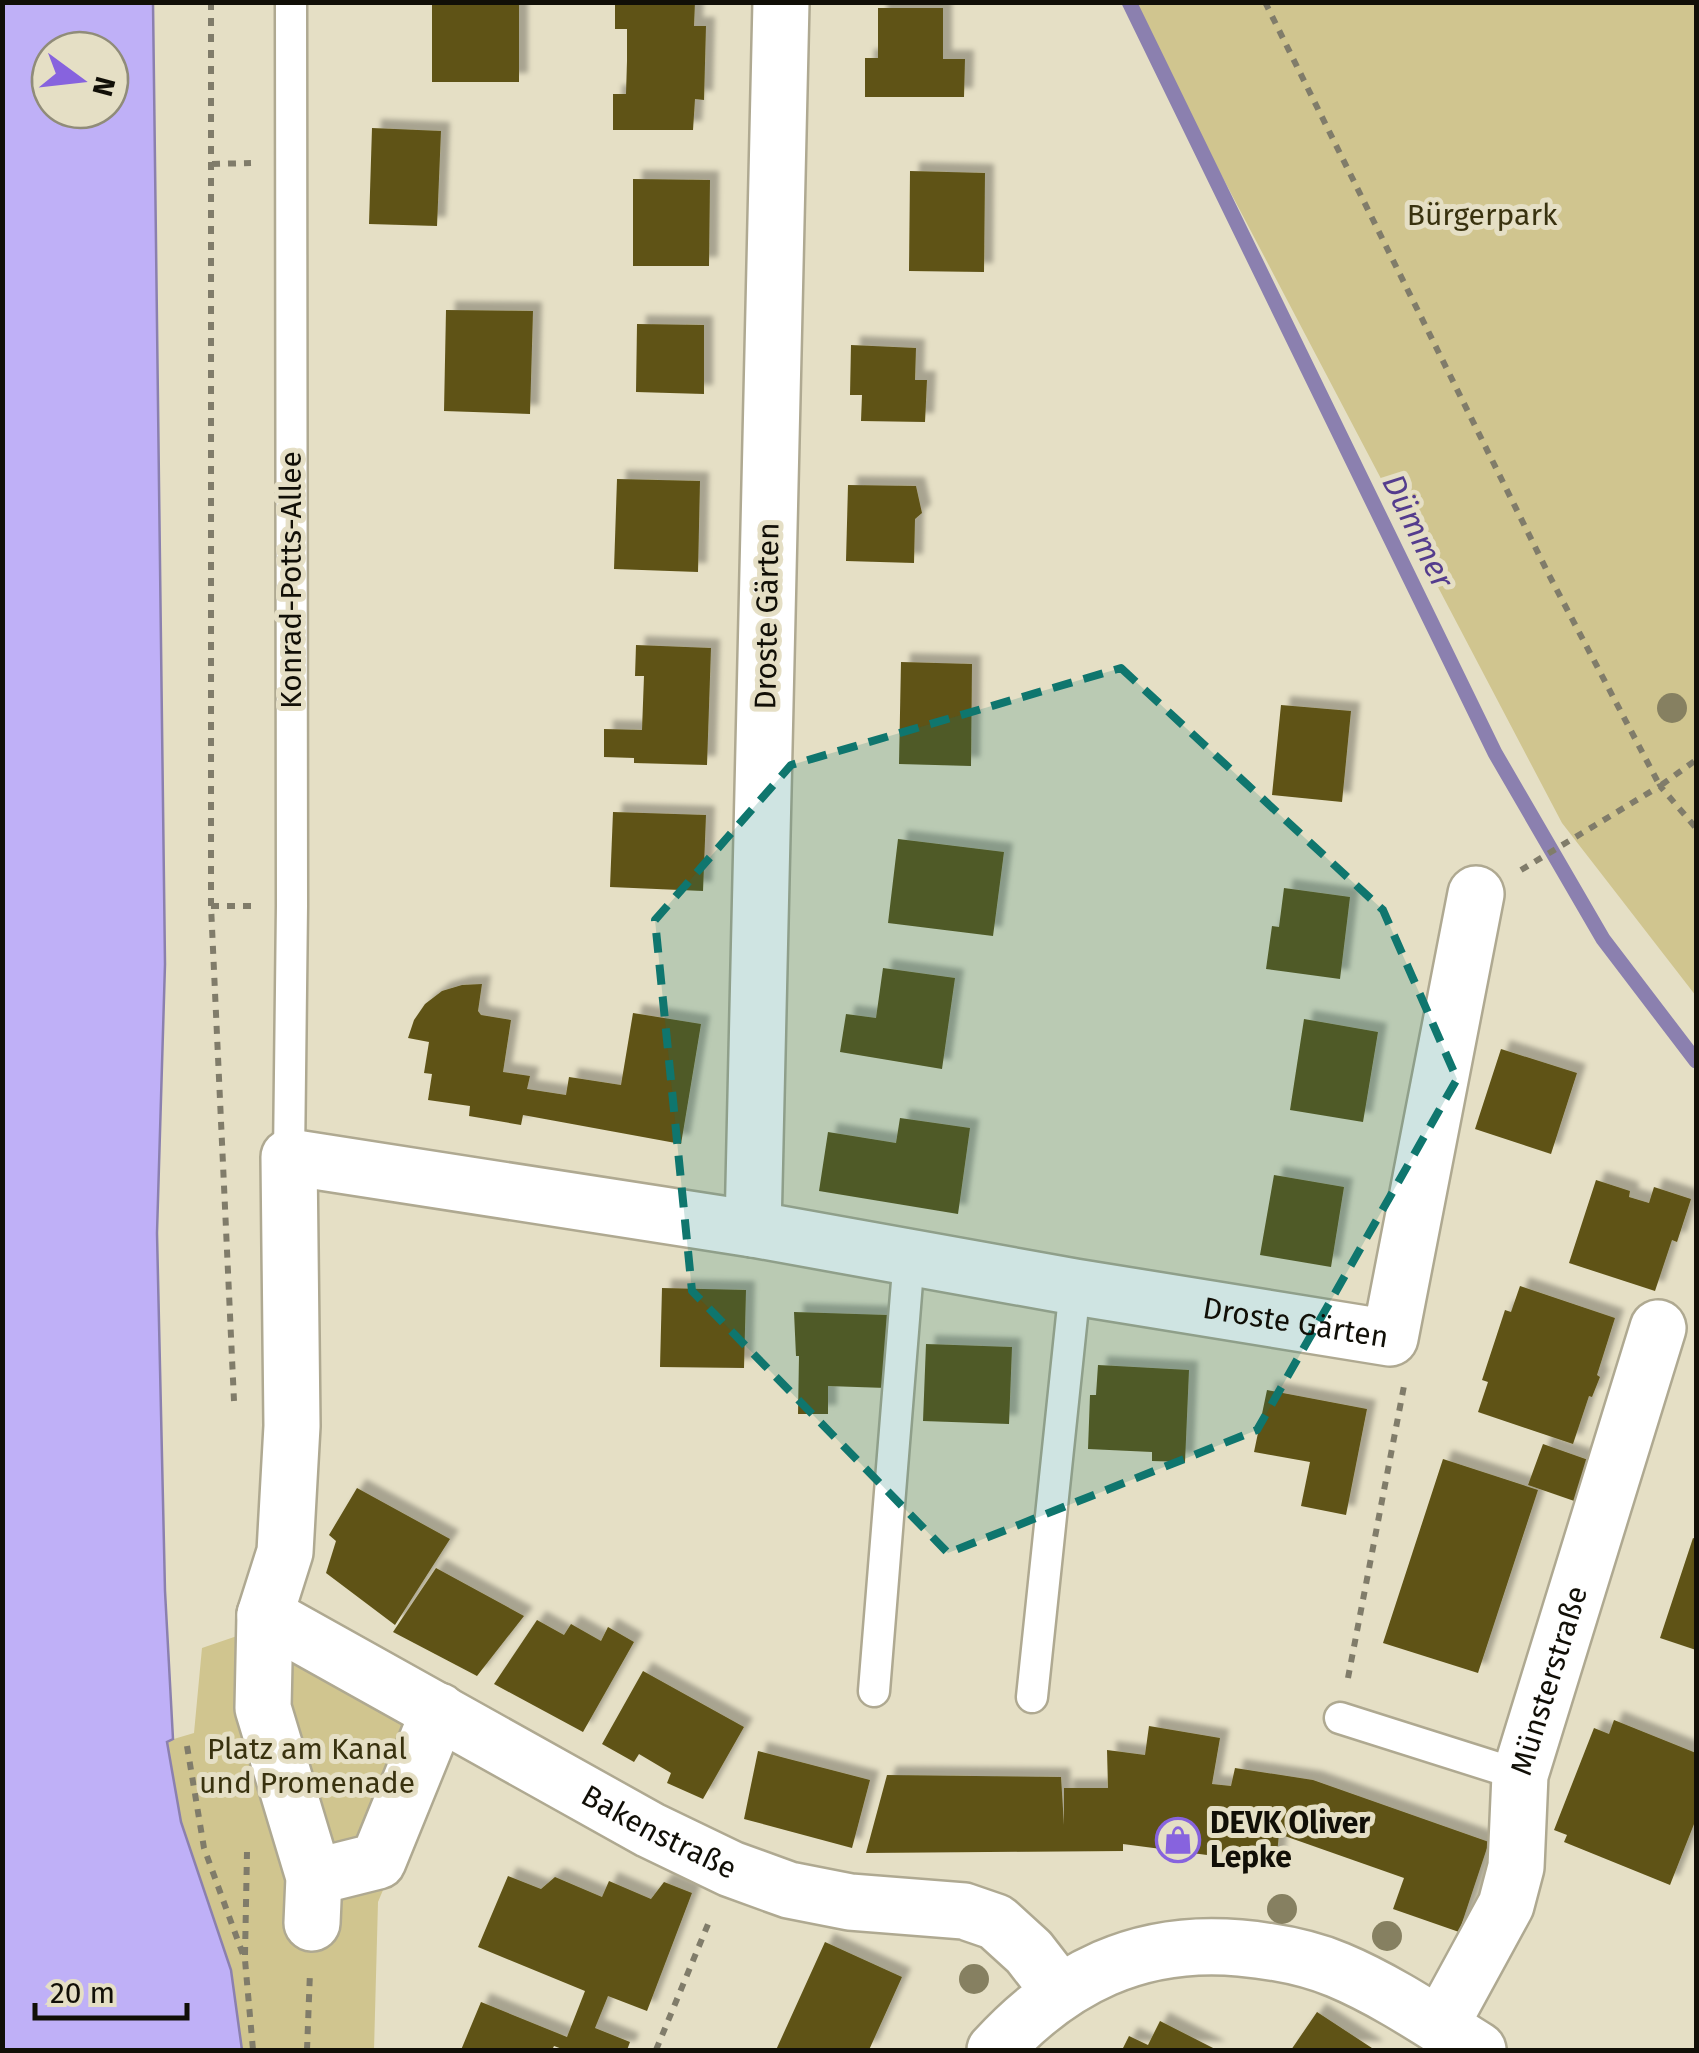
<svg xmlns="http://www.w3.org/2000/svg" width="1699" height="2053" font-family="'Fira Sans',sans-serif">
<defs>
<filter id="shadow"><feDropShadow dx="9" dy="-9" stdDeviation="2.5" flood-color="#0004"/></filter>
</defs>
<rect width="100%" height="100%" fill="#e5dfc5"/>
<path fill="#d0c58f" d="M1131 3H1696V996L1562 823Z
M287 1619 458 1711 378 1902 374 2050H242L231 1970 181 1822 167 1741 194 1733 202 1648Z"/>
<path fill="#bfb0f7" stroke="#8b80af" stroke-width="2.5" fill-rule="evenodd" d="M3 2 153 3 165 964 157 1233 165 1591 173 1739 167 1742 181 1822 231 1970 242 2050H3ZM50 50H110V110H50Z"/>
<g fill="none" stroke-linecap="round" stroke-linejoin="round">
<path stroke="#8b80af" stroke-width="15" d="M1129 2 1495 753 1603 939 1696 1061"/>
</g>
<path fill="#5f5316" filter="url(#shadow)" d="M432 2H519V82H432Z
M615 2H695L694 26H706L704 100 695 99 693 130H613V94H626L627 61V29H615Z
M878 8H943V59H965L964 97H865V58H878Z
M372 128 441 131 437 226 369 224Z
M910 171 985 173 984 272 909 271Z
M633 179 710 180 709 266H633Z
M446 310 533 311 530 414 444 411Z
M637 324 704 325V394L636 392Z
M851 345 916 348 915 380H927L925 422 861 421 862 395H850Z
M617 479 700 481 698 572 614 569Z
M848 485 916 486 922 513 915 519 914 563 846 561Z
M636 645 711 648 707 765 634 763V758L604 757V729L642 730 644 676H635Z
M901 662 972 664 971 766 899 764Z
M1281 705 1351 711 1342 802 1272 795Z
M613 812 706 815 703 891 610 887Z
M898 839 1004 852 993 936 888 923Z
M1284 888 1350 897 1340 979 1266 969 1272 926 1279 927Z
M883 968 955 978 942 1069 840 1052 846 1014 876 1018Z
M482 984 478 1011 481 1015 511 1020 503 1072 530 1076 527 1089 566 1095 569 1077 621 1085 633 1013 701 1024 681 1144 523 1115 521 1125 469 1116 470 1106 428 1100 432 1074 424 1073 429 1042 408 1038 414 1020 425 1004 442 991 462 985Z
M1304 1019 1378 1032 1363 1122 1290 1110Z
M1501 1049 1577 1073 1551 1154 1475 1129Z
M900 1118 970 1128 958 1214 819 1191 828 1132 896 1143Z
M1274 1175 1344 1187 1331 1267 1260 1255Z
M1596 1180 1630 1191 1629 1197 1649 1203 1654 1187 1691 1199 1677 1242 1672 1240 1655 1291 1569 1263Z
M1520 1286 1615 1318 1597 1375 1600 1377 1592 1397 1589 1396 1573 1444 1478 1412 1488 1382 1482 1380 1505 1310 1511 1312Z
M662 1288 746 1290 744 1368 660 1367Z
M794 1312 887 1315 886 1388 828 1386V1414H798L799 1356H796Z
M926 1344 1012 1347 1009 1424 923 1421Z
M1098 1365 1189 1370 1185 1462 1152 1461V1452L1088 1449 1090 1395H1096Z
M1267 1390 1367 1409 1346 1515 1301 1506 1310 1462 1254 1452Z
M1543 1444 1594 1462 1580 1503 1528 1485Z
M1443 1459 1538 1490 1478 1673 1383 1643Z
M357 1488 450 1539 395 1625 326 1573 336 1541 329 1535Z
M1693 1538 1696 1539V1650L1660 1638Z
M436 1568 524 1616 477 1676 393 1632Z
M537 1620 564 1635 571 1624 601 1641 608 1627 634 1642 583 1732 494 1684Z
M643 1671 744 1727 703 1799 667 1783 671 1773 639 1754 634 1762 602 1744Z
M1614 1720 1696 1753V1819L1670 1885 1564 1842 1567 1835 1554 1830 1594 1728 1609 1734Z
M1149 1726 1220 1738 1212 1784 1231 1786 1235 1768 1313 1780 1489 1842 1459 1932 1393 1909 1404 1878 1279 1834 1276 1864 1123 1844V1851L866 1853 887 1775 1061 1777 1064 1825V1788H1108L1107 1750 1145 1755Z
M758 1751 870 1780 852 1848 744 1819Z
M508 1876 541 1889 555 1877 602 1897 609 1881 651 1899 664 1882 692 1893 647 2011 608 1996 595 2028 630 2042 627 2050H565L554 2046 552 2050H461L481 2002 567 2037 585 1991 478 1947Z
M825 1942 902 1977 869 2050H776Z
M1317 2012 1375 2050H1291Z
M1160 2021 1217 2050H1122L1129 2036 1148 2045Z"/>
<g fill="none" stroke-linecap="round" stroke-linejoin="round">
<defs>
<path id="service" d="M289 1157 292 906 291 2
M874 1691 909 1257
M1032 1697 1075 1287
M1340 1718 1520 1775"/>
<g id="minor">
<path id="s1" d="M781 2 753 1229 1075 1287 1390 1338 1476 894"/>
<path id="s2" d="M265 1615 650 1830 731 1869 789 1890 850 1902 964 1911 996 1922 1029 1952 1060 1992"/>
<path d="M314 1877 378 1861 439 1711"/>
<path d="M312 1923 314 1877 263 1708 265 1615 285 1552 292 1426 289 1157 753 1229"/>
<path id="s3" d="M1440 2026 1506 1905 1516 1867 1520 1775 1658 1328"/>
<path d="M995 2050C1062 1977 1139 1939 1240 1948 1273 1951 1307 1957 1338 1970 1386 1990 1433 2022 1478 2050"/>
</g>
</defs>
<use href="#service" stroke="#afa991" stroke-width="35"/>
<use href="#minor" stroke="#afa991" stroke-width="60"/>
<path stroke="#807c6a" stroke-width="6" stroke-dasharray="8 8" stroke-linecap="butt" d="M211 2V906L234 1401
M1265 2 1549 575 1660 786 1696 760
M212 164 251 163
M1521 870 1660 786 1696 828
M211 906H255
M1348 1678 1404 1386
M187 1746 204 1848 245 1960 253 2050
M245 1955 247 1852
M307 2050 310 1972
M656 2050 711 1917"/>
<use href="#service" stroke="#fff" stroke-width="30"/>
<use href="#minor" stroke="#fff" stroke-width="55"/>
</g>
<g fill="#868061">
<circle cx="1672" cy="708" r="15"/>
<circle cx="1282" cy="1909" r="15"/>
<circle cx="1387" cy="1936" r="15"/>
<circle cx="974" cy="1979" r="15"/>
</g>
<path fill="#0f766e" fill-opacity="0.2" stroke="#0f766e" stroke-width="8" stroke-dasharray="20 12" stroke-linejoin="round" d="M1121 668 1383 910 1457 1079 1257 1430 948 1553 692 1291 655 920 791 765Z"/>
<defs>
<symbol id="shop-ring" viewBox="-11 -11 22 22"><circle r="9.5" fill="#e5dfc5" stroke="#8763de" stroke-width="1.5"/><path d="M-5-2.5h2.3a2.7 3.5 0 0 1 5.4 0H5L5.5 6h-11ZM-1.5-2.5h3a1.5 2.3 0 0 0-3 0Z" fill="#8763de"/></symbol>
</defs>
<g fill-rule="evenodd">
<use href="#shop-ring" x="1153" y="1815" width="50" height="50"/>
</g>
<g text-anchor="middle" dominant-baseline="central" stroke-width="10" stroke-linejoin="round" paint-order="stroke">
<g font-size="30" fill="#39320f" stroke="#e5dfc5">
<text x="1482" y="215">Bürgerpark</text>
<text x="307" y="1749">Platz am Kanal<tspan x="307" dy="34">und Promenade</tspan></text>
</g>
<g font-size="30" fill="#110f07" stroke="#e5dfc5">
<text transform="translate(291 580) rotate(-90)">Konrad-Potts-Allee</text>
<text transform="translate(767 616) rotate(-89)">Droste Gärten</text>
<text stroke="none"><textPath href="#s1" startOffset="1778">Droste Gärten</textPath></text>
<text stroke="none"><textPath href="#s3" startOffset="368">Münsterstraße</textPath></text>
<text stroke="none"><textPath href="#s2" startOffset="450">Bakenstraße</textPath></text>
</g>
<g font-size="30" font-weight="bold" fill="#110f07" stroke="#e5dfc5" text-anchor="start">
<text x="1210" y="1823">DEVK Oliver<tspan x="1210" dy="34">Lepke</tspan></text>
</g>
<g font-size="32" font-style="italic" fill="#543c8d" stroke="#e5dfc5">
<text transform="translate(1418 531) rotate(64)">Dümmer</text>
</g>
</g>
<rect width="1699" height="2053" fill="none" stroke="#110f07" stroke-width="10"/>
<g transform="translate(80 80) rotate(105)"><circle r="48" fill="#e5dfc5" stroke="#908c79" stroke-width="2.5"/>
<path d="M0-8L18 38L0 25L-18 38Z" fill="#8763de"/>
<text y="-15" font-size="28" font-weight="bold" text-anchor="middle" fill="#110f07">N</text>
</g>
<path d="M35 2003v15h152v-15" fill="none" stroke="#110f07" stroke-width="5"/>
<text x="50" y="2003" font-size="30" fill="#110f07" stroke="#e5dfc5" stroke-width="8" paint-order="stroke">20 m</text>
</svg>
